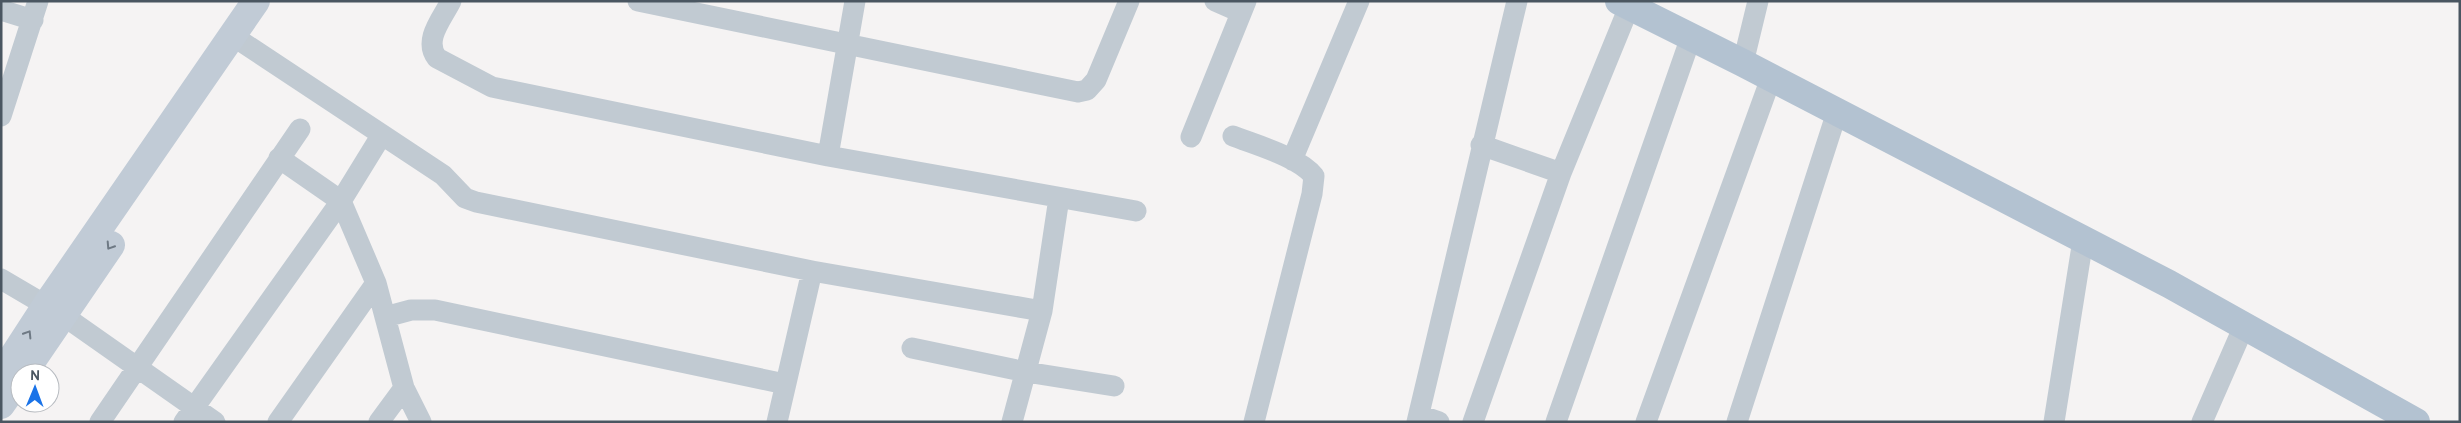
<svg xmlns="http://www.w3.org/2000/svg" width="2461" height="423" font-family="Overpass,sans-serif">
<rect width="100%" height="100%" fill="#f5f3f3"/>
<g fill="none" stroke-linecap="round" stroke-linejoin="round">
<path stroke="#c1cad2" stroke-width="21" d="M451 1C442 19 423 40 437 58L492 87 828 156 1136 211
M638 1 1078 92 1087 90 1096 80 1129 1
M1215 1 1240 12
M1 10 33 20
M233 36 443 175 465 198 476 202 812 271 1042 311
M1743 63 1758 1
M1 116 38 1
M1233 136C1256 145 1299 157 1314 176L1312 194 1254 422
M1191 137 1246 1
M1481 145 1561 173
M828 156 855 1
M279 158 341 201 381 136
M1292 160 1359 1
M1 279 64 316 215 422
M385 317 411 310H435L785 384
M912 348 1026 372 1114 386
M1419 415 1439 422
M100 422 300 129
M184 422 341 201 376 283 404 388 421 422
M278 422 376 283
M379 422 404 388
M777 422 812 271
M1012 422 1042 311 1059 198
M1417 422 1517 1
M1473 422 1561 173 1629 7
M1556 422 1691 37
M1646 422 1771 78
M1737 422 1837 112
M2054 422 2083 240
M2202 422 2244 326"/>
<path stroke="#c1cbd6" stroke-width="28" d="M27 368 111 245
M1 375 47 304 256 1
M1 405 20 378"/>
<path stroke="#b3c2d1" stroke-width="28" d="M1619 1 1743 63 2169 284 2416 422"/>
</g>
<defs><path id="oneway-chevron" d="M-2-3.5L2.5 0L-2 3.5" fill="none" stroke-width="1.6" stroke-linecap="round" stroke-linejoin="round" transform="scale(1.25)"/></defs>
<g stroke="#6e7984">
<use href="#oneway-chevron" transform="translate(110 246) rotate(123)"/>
<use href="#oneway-chevron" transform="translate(28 334) rotate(-58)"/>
</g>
<rect width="2461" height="423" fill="none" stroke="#4a5661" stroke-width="5"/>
<g transform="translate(35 388) rotate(1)"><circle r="24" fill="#ffffff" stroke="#b7bbc0"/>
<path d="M0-4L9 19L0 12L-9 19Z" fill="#1a73e8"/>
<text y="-8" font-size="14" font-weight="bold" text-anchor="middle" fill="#4a5661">N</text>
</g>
</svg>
